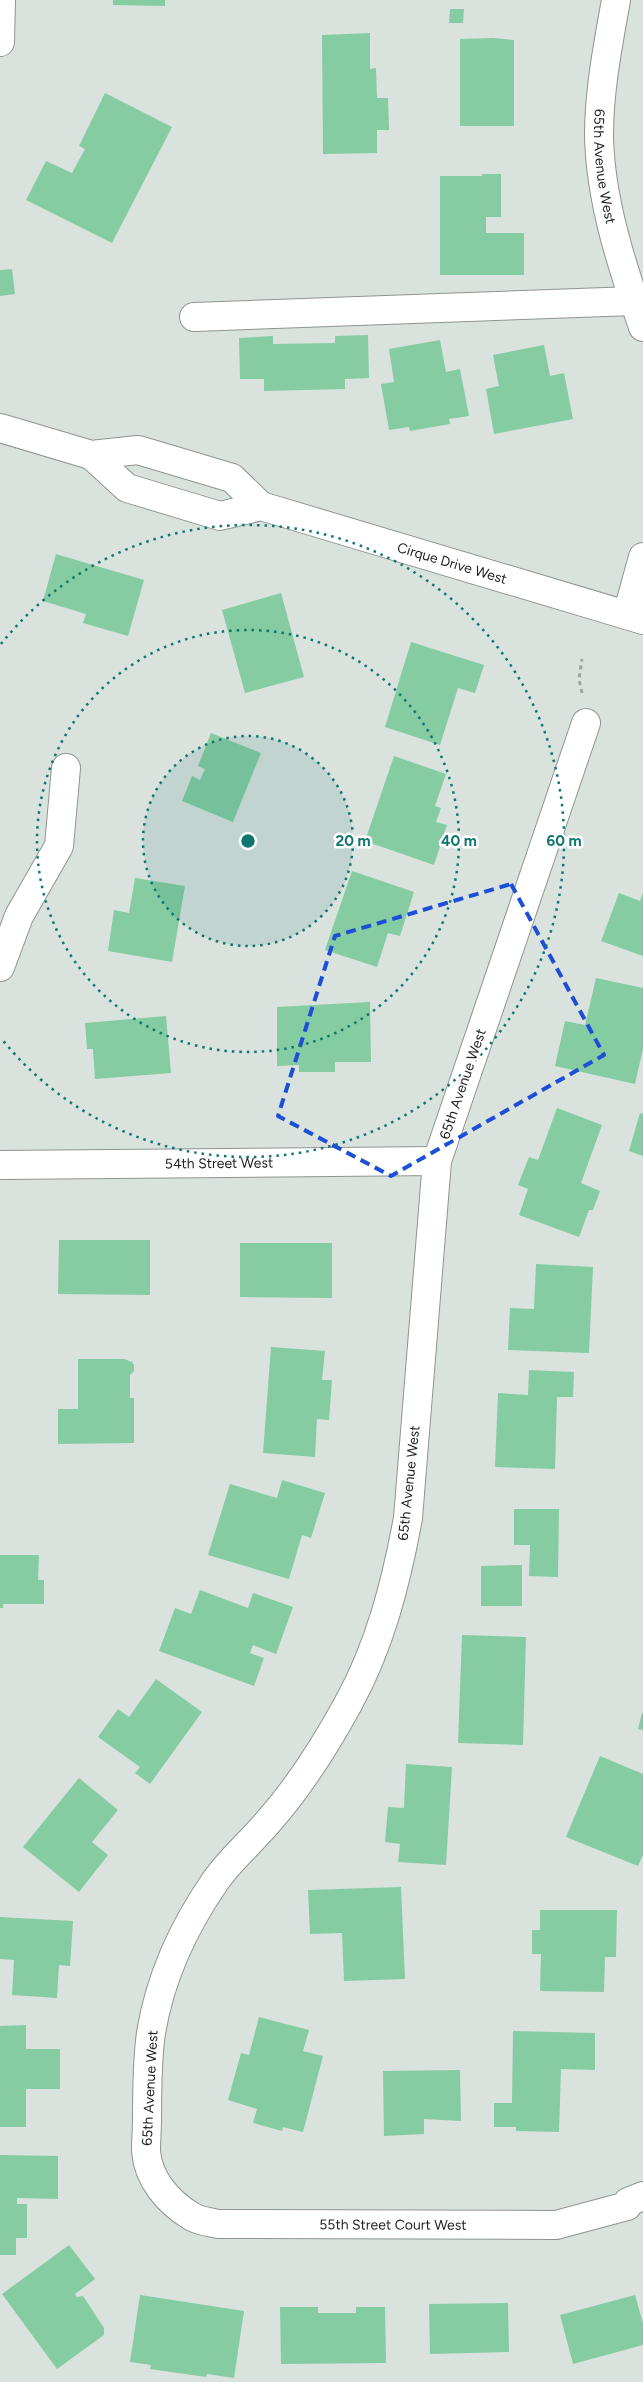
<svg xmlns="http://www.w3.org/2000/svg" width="643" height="2382" font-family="Figtree,sans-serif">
<rect width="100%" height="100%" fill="#dae2dd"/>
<path fill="#85cca2" d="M113 0H165V6L113 5Z
M450 9H464L463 23H449Z
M370 33V69L376 68 377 98H388L389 130H377V153L323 154 322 35Z
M493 38 514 40V126H460V39Z
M105 93 172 127 112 243 26 200 46 161 72 173 85 149 79 146Z
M482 174H501V217H486V233H524V275H440V176H482Z
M12 269 15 294 0 296V270Z
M368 335 369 378 345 379V389L264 391V379H240L239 338 273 336V344L335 343V336Z
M440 340 446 372 460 369 469 416 449 419 450 424 410 431 409 427 389 430 381 384 394 382 389 349Z
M544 345 550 376 564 373 573 419 494 434 486 389 499 386 493 355Z
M56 554 144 580 128 636 83 623 86 614 43 601Z
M281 593 304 677 245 693 222 610Z
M411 642 484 665 475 693 458 688 440 745 385 727Z
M211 733 261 753 233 822 182 801 192 776 200 780 205 769 198 766Z
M394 756 446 774 435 806 441 808 436 822 447 825 434 865 365 841Z
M352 871 414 892 400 936 388 933 377 967 325 950Z
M135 878 185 886 172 962 108 951 114 910 129 913Z
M619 893 640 901 643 893V956L601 941Z
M596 978 643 988V1049L635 1084 555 1066 565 1021 585 1025Z
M370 1002 371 1062H335V1072H299V1065L277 1066V1007Z
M166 1016 171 1073 95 1079 93 1049H87L85 1023Z
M557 1108 602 1125 581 1183 600 1191 593 1210H589L579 1237 519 1215 528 1189 518 1185 529 1157 538 1160Z
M640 1113 643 1114V1156L629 1151Z
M59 1240H150V1295L58 1294Z
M240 1243H332V1298L240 1297Z
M536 1264 593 1267 589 1353 508 1350 510 1308 534 1309Z
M271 1347 325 1351 322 1380H332L329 1420 317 1419 315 1457 263 1453Z
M78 1359H124L132 1362 134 1365V1371L130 1375V1398H134V1443L58 1444V1409H78Z
M529 1370 574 1372 573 1397H557L555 1469 495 1467 498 1393 528 1395Z
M282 1480 325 1493 311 1538 302 1535 289 1579 208 1555 230 1484 277 1498Z
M514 1509H559L558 1577 529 1576 530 1545H514Z
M0 1555H39L38 1580H44V1604H3V1608H0Z
M522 1565V1606H481V1566Z
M200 1590 248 1608 253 1593 293 1607 276 1654 253 1645 250 1653 264 1658 254 1686 159 1651 175 1608 191 1614Z
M462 1635 526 1637 523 1745 458 1743Z
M156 1679 202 1712 150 1784 135 1773 140 1767 98 1737 118 1709 129 1717Z
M642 1713H643V1730L638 1729Z
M600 1756 643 1774V1855L638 1866 566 1837Z
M406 1764 452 1767 446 1865 398 1862 400 1844 385 1842 388 1807 404 1808Z
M79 1778 118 1810 92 1842 108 1855 79 1892 23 1847Z
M401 1887 405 1979 344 1981 342 1933 310 1934 308 1890Z
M540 1910H617L616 1957H605L604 1992 540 1991 541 1954H532V1930H540Z
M0 1917 73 1921 70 1966 59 1965 57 1998 12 1995 14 1960 0 1959Z
M259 2017 309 2030 303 2051 323 2056 303 2132 283 2127 282 2131 253 2123 257 2109 228 2100 241 2053 249 2055Z
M26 2025V2049H60V2089H26V2127H0V2026Z
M513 2031 595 2033V2070L561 2069 559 2132 516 2131V2127H494V2103H512Z
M460 2070 461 2121 424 2119V2134L384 2136 383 2071Z
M0 2155 58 2156V2199L17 2198V2204H27V2238H16V2255H0Z
M69 2245 95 2279 75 2294 77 2297 83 2296 104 2328V2335L57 2369 2 2294Z
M140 2295 244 2311 234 2378 207 2374 206 2377 150 2369 151 2365 130 2362Z
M635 2295 643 2323V2345L573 2364 560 2315Z
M508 2303 509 2352 430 2354 429 2304Z
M280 2307H318V2313H356V2307H385L386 2363 281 2364Z"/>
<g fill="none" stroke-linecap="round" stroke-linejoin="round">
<defs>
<g id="minor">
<path id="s1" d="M616 0C608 45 599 90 599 135 600 200 622 266 643 327"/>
<path d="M0 42 1 0"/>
<path d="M194 317 634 301"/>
<path d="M627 615 643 557"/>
<path id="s2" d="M586 723 437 1161 408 1518C396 1583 380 1646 348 1704 325 1746 300 1786 268 1822 251 1842 231 1859 216 1880 184 1926 160 1978 151 2033 147 2061 147 2091 147 2119 147 2129 146 2141 146 2151 148 2179 168 2202 191 2216 198 2221 210 2222 218 2224L556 2225 627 2206 628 2202 643 2196"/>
<path d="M0 967 19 916 59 846 66 768"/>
<path id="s3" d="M0 1165 437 1161"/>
</g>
<g id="major">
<path id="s4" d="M0 428 91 455 138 450 232 478 261 506 643 620"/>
<path d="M91 455 127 488 220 516 261 506"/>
</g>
</defs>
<use href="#minor" stroke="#8e9591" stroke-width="30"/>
<use href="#major" stroke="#8e9591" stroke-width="30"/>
<path stroke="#9ea4a0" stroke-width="3" stroke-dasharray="4 4" stroke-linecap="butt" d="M582 693 579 679 582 659"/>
<use href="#minor" stroke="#fff" stroke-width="28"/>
<use href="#major" stroke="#fff" stroke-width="28"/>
</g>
<path fill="none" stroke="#1d4ed8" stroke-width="4" stroke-dasharray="10 6" stroke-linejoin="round" d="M511 884 604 1055 391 1176 278 1116 335 936Z"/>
<circle cx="248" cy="841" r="105" fill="#0f766e" fill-opacity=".12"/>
<g fill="none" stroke="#0f766e" stroke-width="2.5" stroke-dasharray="2.5 5">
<circle cx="248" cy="841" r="105"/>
<circle cx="248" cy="841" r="211"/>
<path d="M1 644A316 316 0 1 1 1 1038"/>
</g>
<g text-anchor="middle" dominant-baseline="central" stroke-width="5" stroke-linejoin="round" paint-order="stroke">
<g font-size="14" fill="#1e201f" stroke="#fff">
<text stroke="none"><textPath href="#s1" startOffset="168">65th Avenue West</textPath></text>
<text stroke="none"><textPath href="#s4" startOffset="480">Cirque Drive West</textPath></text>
<text transform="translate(463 1084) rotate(-71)">65th Avenue West</text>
<text stroke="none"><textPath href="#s3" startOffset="219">54th Street West</textPath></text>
<text transform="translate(409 1483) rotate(-84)">65th Avenue West</text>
<text transform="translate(150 2088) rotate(-87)">65th Avenue West</text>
<text stroke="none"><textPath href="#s2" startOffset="1809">55th Street Court West</textPath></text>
</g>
</g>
<circle cx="248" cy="841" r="8" fill="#0f766e" stroke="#fff" stroke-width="2.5"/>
<g font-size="15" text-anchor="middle" font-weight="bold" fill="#0f766e" stroke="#fff" stroke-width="5" stroke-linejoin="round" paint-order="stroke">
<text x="353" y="846">20 m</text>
<text x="459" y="846">40 m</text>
<text x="564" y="846">60 m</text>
</g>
</svg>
